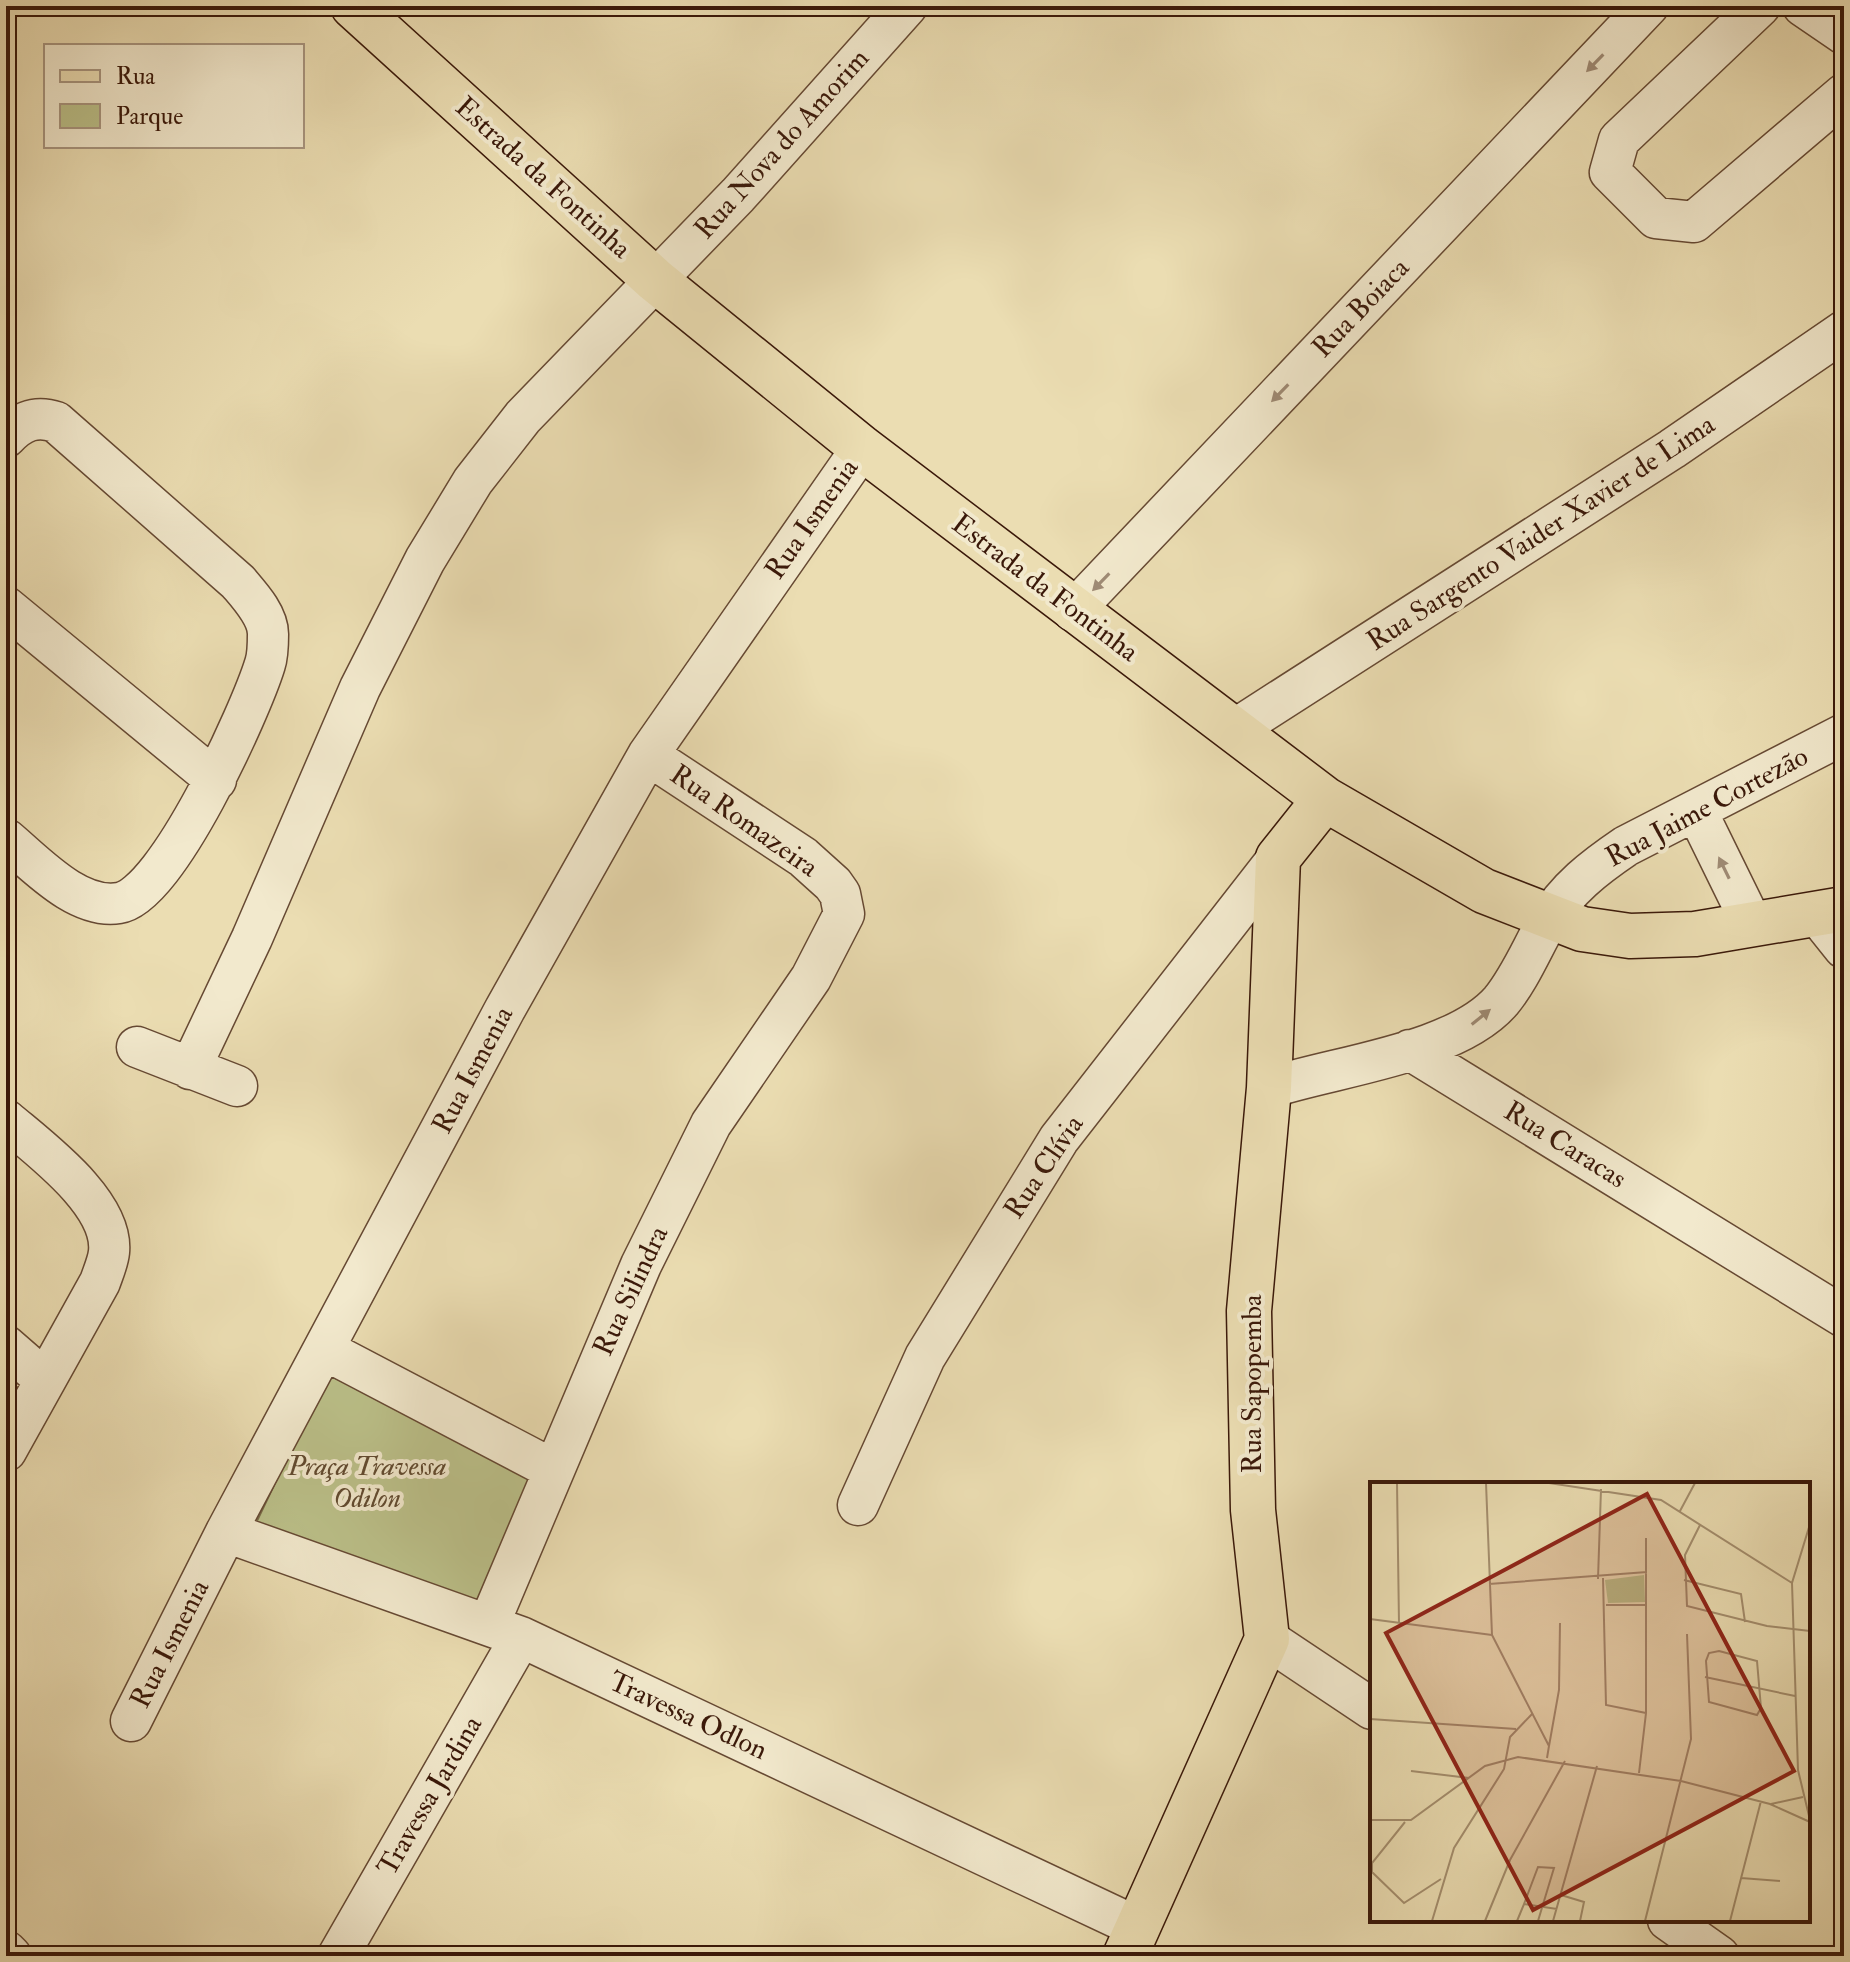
<svg xmlns="http://www.w3.org/2000/svg" width="1850" height="1962" font-family="'IM FELL Double Pica',serif">
<rect width="100%" height="100%" fill="#ebddb2"/>
<filter id="stains"><feTurbulence type="fractalNoise" baseFrequency=".0025" numOctaves="4"/><feColorMatrix values="0 0 0 0 .2 0 0 0 0 .09 0 0 0 0 .02 0 0 0 .5 -.17"/></filter>
<radialGradient id="worn" r=".72"><stop offset=".6" stop-color="#630" stop-opacity="0"/><stop offset="1" stop-color="#630" stop-opacity=".3"/></radialGradient>
<path fill="#bbc089" stroke="#7a6c49" stroke-width="2" d="M327 1374 536 1475 483 1612 255 1525Z"/>
<g fill="none" stroke-linecap="round" stroke-linejoin="round">
<defs>
<path id="minor" d="M1760 6 1619 140 1610 172 1656 218 1694 222 1844 94
M1803 6 1844 34
M6 437C21 421 36 415 56 422L238 582C249 595 268 615 268 634 268 643 268 655 265 664 251 710 167 896 119 903 77 910 35 863 6 839
M6 607 216 780
M1073 611 1648 6
M1234 730 1672 449 1844 331
M1697 812 1752 924
M1816 913 1844 948
M137 1047 237 1086
M1410 1050 1844 1317
M190 1069 252 938 360 688 425 560 473 481 523 417 738 195 907 6
M1269 1088C1335 1066 1455 1054 1501 1001 1520 978 1532 948 1547 922 1566 889 1595 867 1626 846L1844 734
M6 1120C40 1149 114 1203 109 1252 108 1262 103 1273 100 1282L6 1451
M6 1346 45 1380
M325 1350 552 1469
M858 1505 925 1357 1059 1139 1278 858
M226 1532 521 1637 1139 1928
M489 1624 641 1265 711 1124 811 978 844 914 840 894 833 884 803 857 648 755
M1267 1639 1372 1709
M131 1721 226 1532 505 1009 648 755 862 448
M1668 1920 1719 1956
M6 1951 11 1956
M338 1956 521 1637"/>
<path id="major" d="M353 6 655 280 862 448 1325 799 1484 891 1582 929 1630 936 1695 934 1844 909
M1125 1956 1267 1639 1253 1510 1249 1311 1269 1088 1278 858 1325 799"/>
</defs>
<use href="#minor" stroke="#664933" stroke-width="43"/>
<use href="#major" stroke="#3a1809" stroke-width="47"/>
<use href="#minor" stroke="#f2e9cd" stroke-width="40"/>
<use href="#major" stroke="#ebddb2" stroke-width="44"/>
</g>
<defs><path id="oneway-solid" d="M-6-.8H1V-3.2L6.5 0L1 3.2V.8H-6Z" transform="scale(2)"/></defs>
<g fill="#9f8b75">
<use href="#oneway-solid" transform="translate(1595 63) rotate(134)"/>
<use href="#oneway-solid" transform="translate(1280 393) rotate(134)"/>
<use href="#oneway-solid" transform="translate(1101 582) rotate(134)"/>
<use href="#oneway-solid" transform="translate(1724 868) rotate(-116)"/>
<use href="#oneway-solid" transform="translate(1481 1017) rotate(-39)"/>
</g>
<g text-anchor="middle" dominant-baseline="central" stroke-width="8" stroke-linejoin="round" paint-order="stroke">
<g font-size="28" fill="#3a1809" stroke="#f2e9cd">
<text transform="translate(782 144) rotate(-48)">Rua Nova do Amorim</text>
<text transform="translate(543 178) rotate(42)">Estrada da Fontinha</text>
<text transform="translate(1361 308) rotate(-46)">Rua Boiaca</text>
<text transform="translate(812 519) rotate(-55)">Rua Ismenia</text>
<text transform="translate(1541 533) rotate(-33)">Rua Sargento Vaider Xavier de Lima</text>
<text transform="translate(1045 588) rotate(37)">Estrada da Fontinha</text>
<text transform="translate(1707 807) rotate(-28)">Rua Jaime Cortezão</text>
<text transform="translate(744 821) rotate(35)">Rua Romazeira</text>
<text transform="translate(473 1070) rotate(-62)">Rua Ismenia</text>
<text transform="translate(1565 1145) rotate(32)">Rua Caracas</text>
<text transform="translate(1044 1167) rotate(-56)">Rua Clívia</text>
<text transform="translate(631 1291) rotate(-65)">Rua Silindra</text>
<text transform="translate(1252 1384) rotate(-90)">Rua Sapopemba</text>
<text transform="translate(170 1644) rotate(-63)">Rua Ismenia</text>
<text transform="translate(688 1716) rotate(25)">Travessa Odlon</text>
<text transform="translate(430 1796) rotate(-60)">Travessa Jardina</text>
</g>
<g font-size="28" font-style="italic" fill="#614a2f" stroke="#f2e9cd">
<text x="367" y="1466">Praça Travessa<tspan x="367" dy="32">Odilon</tspan></text>
</g>
</g>
<g transform="translate(1370 1482)">
<rect width="440" height="440" fill="#ebddb2"/>
<path d="M274 93 275 120 238 121 235 98Z" fill="#bbc089"/>
<path fill="none" stroke="#a48e6e" stroke-width="2" d="M27 1 29 141M116 1 122 153 179 264 177 276M179 1 291 18 422 101M310 29 325 1M440 42 422 101 428 288 440 338M330 43 315 73 317 124 397 144 440 149M233 96 236 223 276 231M228 97 231 7M314 98 371 112 375 140M119 102 277 90M236 123H277M0 137 122 153M349 169 387 179 391 226 387 233 339 220 336 179 339 171ZM335 195 425 214M0 237 146 247M179 264 189 208 190 141M41 289 99 296M269 291 276 231V56M401 322 433 315M0 338H41L115 284 148 275 311 299 400 322 440 340M35 340 2 381V390L34 421 71 397M371 396 410 399M191 413 214 420 210 439M154 422 168 385 184 386 168 439M62 439 84 366 134 287 140 255 163 231M115 439 140 378 195 279M147 439 154 422 187 427M183 439 227 284M275 439 321 257 317 152M360 439 391 319"/>
<path fill="#8f2418" fill-opacity="0.15" stroke="#8f2418" stroke-width="4" d="M277 12 424 289 163 428 16 151Z"/>
<rect width="440" height="440" fill="none" stroke="#3a1809" stroke-width="4"/>
</g>
<rect width="1850" height="1962" fill="none" stroke="#ebddb2" stroke-width="32"/>
<rect x="8" y="8" width="1834" height="1946" fill="none" stroke="#3a1809" stroke-width="4"/>
<rect x="16" y="16" width="1818" height="1930" fill="none" stroke="#3a1809" stroke-width="2"/>
<rect x="44" y="44" width="260" height="104" fill="#f2e9cd" stroke="#a8957f" stroke-width="2"/>
<rect x="60" y="70" width="40" height="12" fill="#ebddb2" stroke="#a8957f" stroke-width="2"/>
<text x="116" y="84" font-size="24" fill="#3a1809">Rua</text>
<rect x="60" y="104" width="40" height="24" fill="#bbc089" stroke="#a8957f" stroke-width="2"/>
<text x="116" y="124" font-size="24" fill="#3a1809">Parque</text>
<rect width="100%" height="100%" filter="url(#stains)"/>
<rect width="100%" height="100%" fill="url(#worn)"/>
</svg>
